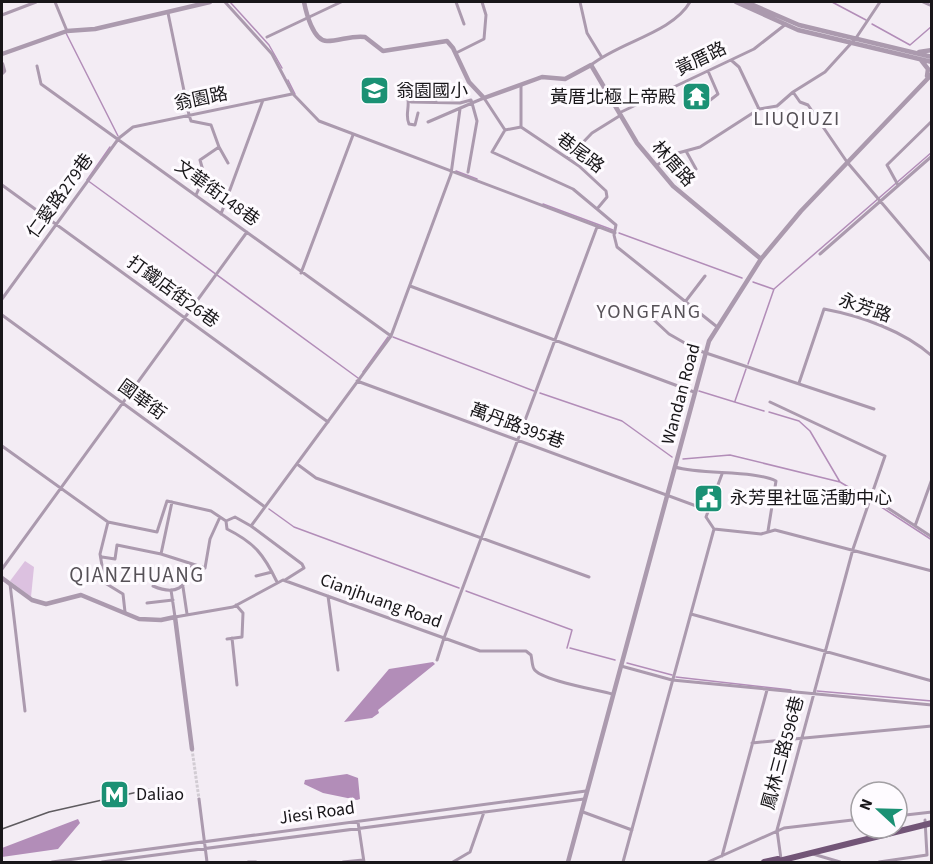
<svg xmlns="http://www.w3.org/2000/svg" width="933" height="864" font-family="'Source Sans 3','Noto Sans TC',sans-serif">
<rect width="100%" height="100%" fill="#f3ecf4"/>
<path fill="#dcc1e0" d="M25 561 34 567 31 597 10 581Z"/>
<path fill="#b28db8" d="M433 662 435 664 378 710 379 713 372 718 344 722 389 669Z
M347 774 358 778 360 799 357 800 323 793 304 784 305 780Z
M78 819 80 823 58 849 2 857V848Z"/>
<g fill="none" stroke-linecap="round" stroke-linejoin="round">
<path stroke="#b28db8" stroke-width="1.5" d="M230 2 269 45 282 68
M832 2 866 20
M872 24 910 45 932 26
M66 33 118 136
M288 80 295 94
M110 147 87 180 358 378
M456 171 477 179
M543 204 613 230
M619 233 742 278
M753 282 773 289
M393 337 534 391
M748 364 774 289 932 152
M363 372 388 337
M699 391 764 411
M540 393 622 421 672 457
M735 401 746 369
M769 412 799 421 810 431 840 482 867 498
M683 459 730 455 840 482
M872 501 932 540
M269 509 294 527 459 588
M466 591 572 630 567 648
M570 648 615 660
M627 663 672 675
M676 677 791 690
M817 691 932 701"/>
<path stroke="#d2ccd3" stroke-width="3" stroke-dasharray="3 1.5" stroke-linecap="butt" d="M192 749 199 799"/>
<path stroke="#ab9aae" stroke-width="3" d="M55 2 67 31
M225 2 272 54 293 94 319 121 615 233
M456 2 464 24
M580 2 587 33 601 56
M923 2 932 6
M168 13 189 115 191 121 211 125 219 147 200 160 206 181 200 186 196 195
M2 15 36 2
M267 37 341 2
M456 53 484 39 486 15 482 2
M731 60 739 67 759 109
M591 65C619 42 672 33 690 2
M37 66 41 84 391 336
M708 71 718 94 709 101
M431 83 436 102
M406 89C412 105 404 114 409 124L415 125 418 113
M793 92 800 102 808 105 847 162 932 262
M411 102 460 103 471 100 472 103 484 98 505 130 521 127
M759 109 777 106 793 92 825 72 856 38 880 2
M619 113 754 49 786 24
M428 122 472 103 477 121 468 172
M521 127 579 166 606 191 607 197 597 209 616 225 614 235 617 247 716 326
M521 127V86
M505 130 492 152 573 189 597 209
M219 147 228 163
M686 151 696 169
M676 154 689 175
M568 158 592 133 621 115
M657 165 678 153 700 147 759 109
M2 185 328 422
M898 185 887 165 932 121
M221 214 263 100
M820 254 932 156
M301 273 353 135
M410 286 694 392
M2 299 119 138 133 127 292 94
M685 302 705 276
M639 306 669 334 697 350 874 409
M2 315 265 507
M357 381 707 510
M799 383 824 309C861 316 904 331 932 356
M770 402 885 456 853 549 777 830 781 859
M2 446 108 522 157 532 167 501 211 511 226 521 235 517 251 526
M297 464 316 478 589 577
M675 467C702 475 755 470 776 481L768 531
M722 474 706 517 714 529 761 534 775 530 932 571
M871 497 932 537
M226 521 227 529C255 543 264 555 277 582
M108 522 100 554 105 583 123 594 125 612
M915 526 932 479
M161 554 172 502
M102 557 115 559 117 545 161 554 205 568 210 539 220 517
M2 569 247 232
M256 576 272 572
M285 580 304 568 302 564 251 526 391 336 451 174 460 109
M10 584 25 711
M153 586C176 596 187 588 192 565
M183 587 187 614
M171 590 175 617 233 607 283 580 444 638 597 227
M328 596 338 670
M147 603 173 600
M691 614 932 681
M232 638 237 685
M227 639 242 637 243 613 236 605
M437 660 444 638 480 651H526L531 655C532 659 532 666 534 669 540 680 598 690 612 694
M621 666 672 680 932 705
M752 743 932 726
M199 799 207 862
M583 812 632 830
M897 816 932 812
M358 822 364 862
M813 854 840 862
M722 856 767 690
M52 862 586 791
M102 862 584 799
M248 862H256
M343 862 363 860
M453 862 470 852 484 812
M623 862 714 529
M708 862 784 828 861 819
M879 862 927 855 925 820"/>
<path stroke="#ab9aae" stroke-width="4.5" d="M304 2C306 12 313 41 327 41 340 41 352 35 365 37L383 51 447 41 453 48 469 82 484 98 542 77 565 79 591 65 637 143 673 186 761 259
M736 2 798 30 932 62
M746 2 799 25 932 57
M919 52 932 50
M2 54 67 31 95 29 210 2
M921 60 928 69 927 76
M2 64 4 71 2 73
M2 578 32 600 46 604 81 595 139 619 161 620 175 617 192 749
M568 862 709 341 761 259 801 211 932 74"/>
<path stroke="#725577" stroke-width="6" d="M764 862 778 859
M775 862 932 823"/>
<path stroke="#5e5b5f" stroke-width="1.5" d="M2 829 49 812 151 789"/>
</g>
<defs>
<symbol id="school-square" viewBox="-11 -11 22 22"><rect x="-9" y="-9" width="18" height="18" rx="4" fill="#1b9174" stroke="#fefbff"/><path d="M0-5L7-2L0 1L-7-2ZM-4 1L0 2.5L4 1V4Q0 6-4 4Z" fill="#fff"/></symbol>
<symbol id="temple-square" viewBox="-11 -11 22 22"><rect x="-9" y="-9" width="18" height="18" rx="4" fill="#1b9174" stroke="#fefbff"/><path d="M0-6L5-2H3V0L6.5 2.5H4V6H1.5V3h-3V6H-4V2.5H-6.5L-3 0V-2H-5Z" fill="#fff"/></symbol>
<symbol id="civic-square" viewBox="-11 -11 22 22"><rect x="-9" y="-9" width="18" height="18" rx="4" fill="#1b9174" stroke="#fefbff"/><path d="M-.6-6.5H3V-4.5H.6V-3L4-1V1h2V6H-6V1h2V-1L-.6-3ZM-1.2 2.5V6h2.4V2.5Z" fill="#fff"/></symbol>
<symbol id="metro-square" viewBox="-11 -11 22 22"><rect x="-9" y="-9" width="18" height="18" rx="4" fill="#1b9174" stroke="#fefbff"/><path d="M-5.5 5V-5H-3L0 0L3-5H5.5V5H3V-.5L0 4L-3-.5V5Z" fill="#fff"/></symbol>
</defs>
<g fill-rule="evenodd">
<use href="#school-square" x="358" y="74" width="33" height="33"/>
<use href="#temple-square" x="680" y="80" width="33" height="33"/>
<use href="#civic-square" x="692" y="482" width="33" height="33"/>
<use href="#metro-square" x="98" y="778" width="33" height="33"/>
</g>
<g text-anchor="middle" dominant-baseline="central" stroke-width="6" stroke-linejoin="round" paint-order="stroke">
<g font-size="18" fill="#181619" stroke="#fefbff">
<text transform="translate(701 59) rotate(-26)">黃厝路</text>
<text transform="translate(201 99) rotate(-12)">翁園路</text>
<text transform="translate(580 153) rotate(37)">巷尾路</text>
<text transform="translate(673 164) rotate(48)">林厝路</text>
<text transform="translate(217 193) rotate(36)">文華街148巷</text>
<text transform="translate(60 196) rotate(-54)">仁愛路279巷</text>
<text transform="translate(173 292) rotate(36)">打鐵店街26巷</text>
<text transform="translate(865 308) rotate(19)">永芳路</text>
<text transform="translate(681 394) rotate(-75)">Wandan Road</text>
<text transform="translate(142 400) rotate(36)">國華街</text>
<text transform="translate(517 426) rotate(20)">萬丹路395巷</text>
<text transform="translate(381 601) rotate(20)">Cianjhuang Road</text>
<text transform="translate(783 753) rotate(-75)">鳳林三路596巷</text>
<text transform="translate(317 813) rotate(-8)">Jiesi Road</text>
</g>
<g font-size="18" fill="#181619" stroke="#fefbff" text-anchor="start">
<text x="396" y="91">翁園國小</text>
<text x="676" y="97" text-anchor="end">黃厝北極上帝殿</text>
<text x="730" y="498">永芳里社區活動中心</text>
<text x="136" y="794">Daliao</text>
</g>
<g font-size="20" letter-spacing="1.5" fill="#565157" stroke="#fefbff">
<text x="797" y="119">LIUQIUZI</text>
<text x="649" y="312">YONGFANG</text>
</g>
<g font-size="21" letter-spacing="1.5" fill="#565157" stroke="#fefbff">
<text x="137" y="575">QIANZHUANG</text>
</g>
</g>
<rect width="933" height="864" fill="none" stroke="#181619" stroke-width="6"/>
<g transform="translate(879 810) rotate(292)"><circle r="28" fill="#fefbff" stroke="#a29fa3" stroke-width="1.5"/>
<path d="M0-4.5L10 22L0 15L-10 22Z" fill="#1b9174"/>
<text y="-9" font-size="16" font-weight="bold" text-anchor="middle" fill="#181619">N</text>
</g>
</svg>
